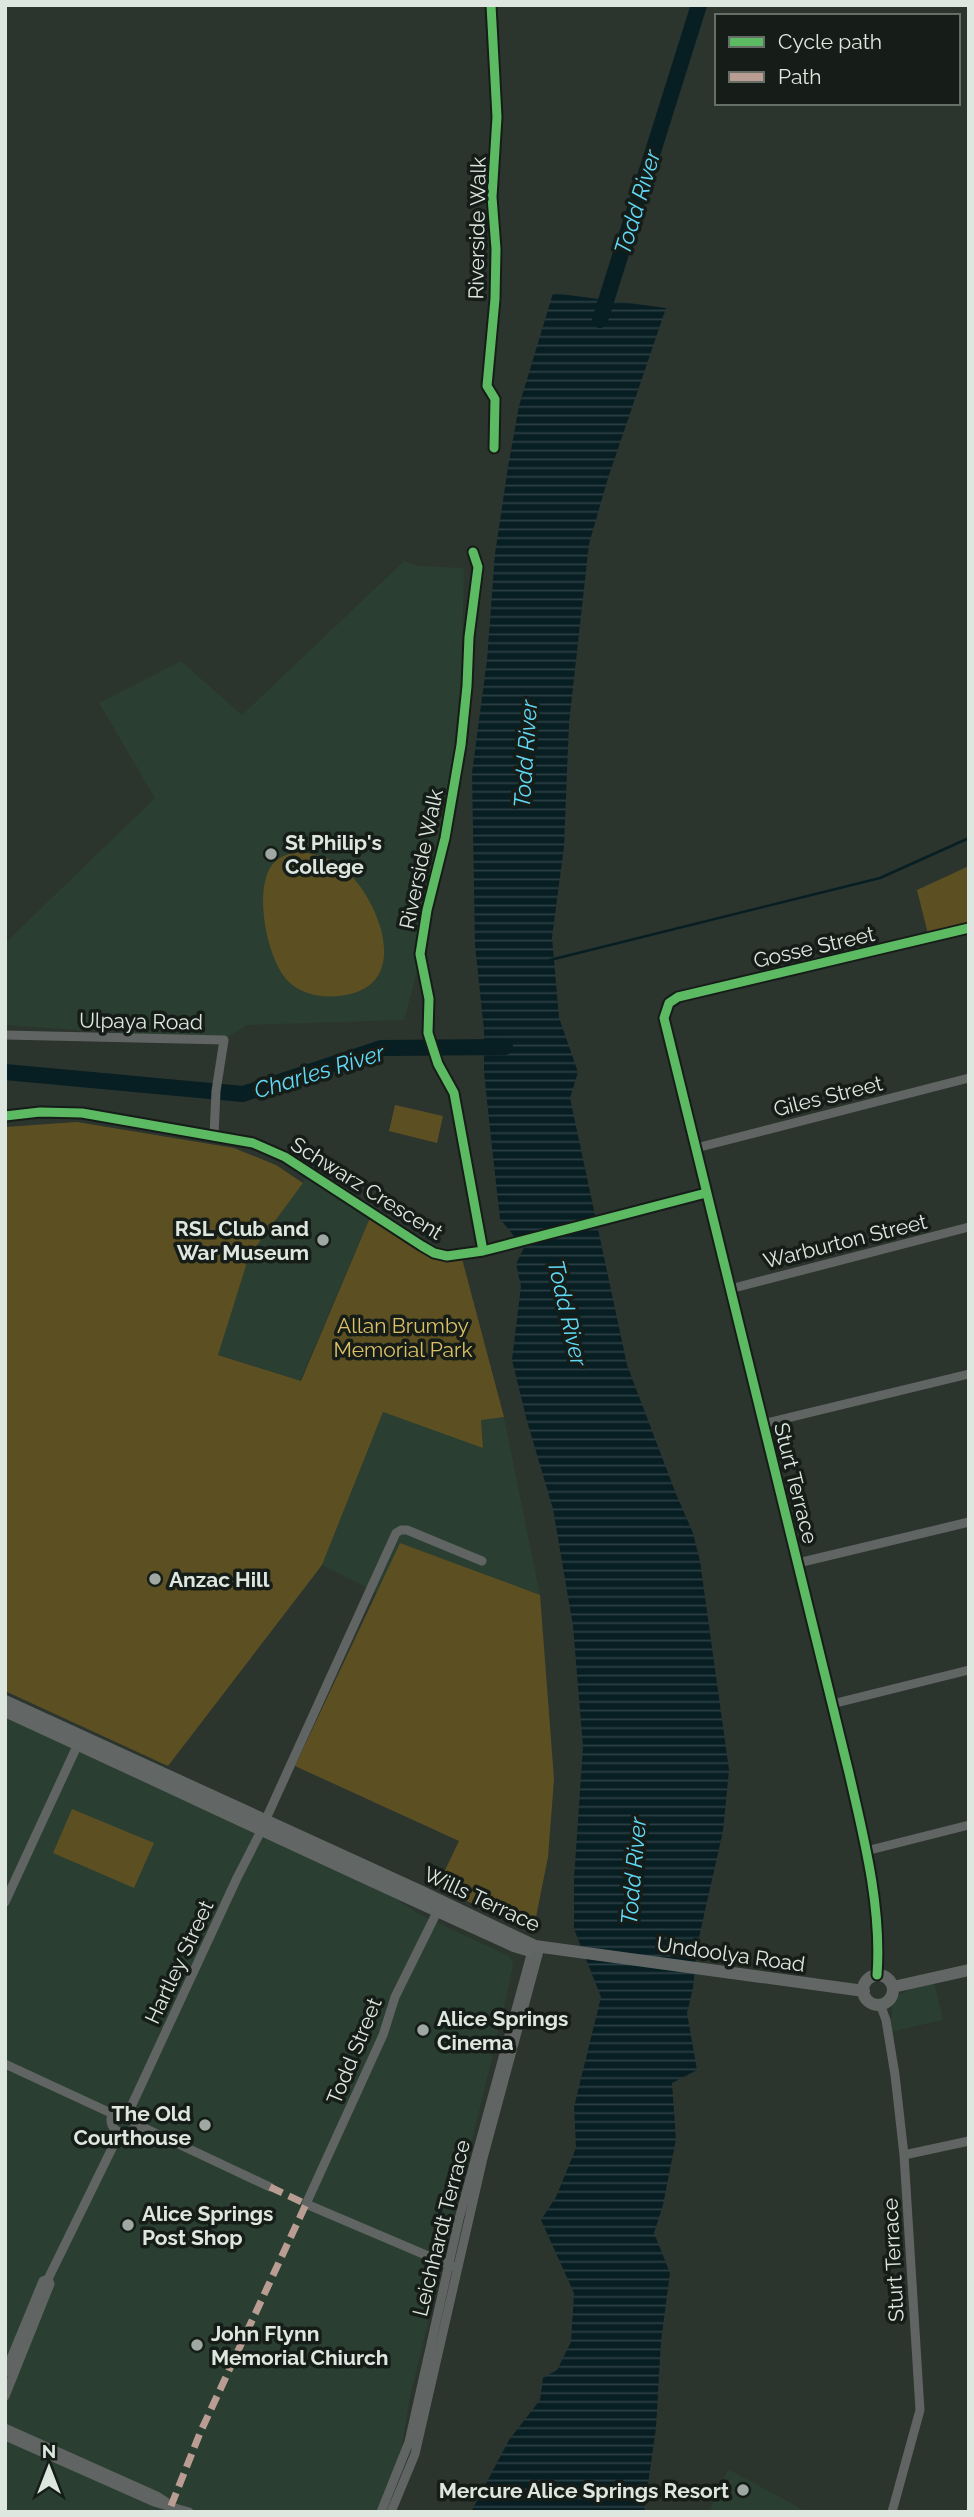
<svg xmlns="http://www.w3.org/2000/svg" width="974" height="2517" font-family="Raleway,sans-serif">
<defs>
<pattern id="water-rules" width="6" height="5" patternUnits="userSpaceOnUse" patternTransform="scale(1.75)"><rect width="6" height="5" fill="#071e23"/><path d="M0 2.5h6" fill="none" stroke="#2b3f43"/></pattern>
</defs>
<rect width="100%" height="100%" fill="#2c342e"/>
<path fill="#2a3e31" d="M404 561 417 566 464 568 460 761 434 910 404 1020 246 1025 224 1040 5 1025V943L155 798 99 703 181 661 242 715Z
M310 1172 372 1213 300 1381 217 1354 249 1256Z
M383 1412 483 1447 481 1419 504 1417 540 1595 400 1543 378 1593 322 1565Z
M5 1711 352 1870 419 1914 509 1956 513 1964 504 2008 410 2397 401 2452 376 2512H5Z
M933 1978 943 2020 890 2032 893 1998Z
M728 2469 807 2512H709Z"/>
<path fill="#5c5023" d="M300 852C312 853 324 856 335 862 372 884 414 975 354 993 333 999 305 998 289 982 267 961 253 890 272 865 279 856 289 853 300 852Z
M969 866V928L929 938 917 890Z
M395 1105 443 1116 437 1143 389 1131Z
M77 1122 234 1148 276 1165 303 1183 249 1256 218 1355 301 1381 372 1213 422 1246 461 1255 504 1417 481 1420 483 1448 383 1412 322 1565 168 1766 5 1691V1127Z
M400 1543 540 1595 554 1779 548 1857 533 1932 437 1887 459 1841 295 1766Z
M72 1809 154 1843 134 1888 53 1853Z"/>
<path fill="url(#water-rules)" d="M553 293 666 308 608 478 589 544 569 723 564 847 552 937 559 1018 578 1072 570 1098 627 1365 676 1494 693 1533 700 1561 729 1770 723 1831 697 1946 693 1988 687 2013 697 2070 672 2083 676 2139 663 2205 654 2233 670 2273 661 2341 656 2428 644 2512H471L509 2440 540 2400 543 2378 557 2370 571 2342 574 2293 541 2220 556 2197 576 2148 574 2107 601 1997 574 1929V1879L583 1747 573 1626 553 1509 527 1421 512 1360 521 1286 516 1264 524 1248 500 1219 490 1129 484 1072V1030L475 945 472 773 487 660 495 554 508 467 519 406Z"/>
<g fill="none" stroke-linecap="round" stroke-linejoin="round">
<path stroke="#071e23" stroke-width="2.5" d="M550 960 880 878 969 838"/>
<path stroke="#071e23" stroke-width="16" d="M600 320 699 5
M5 1072 243 1094 381 1048 505 1047"/>
<path stroke="#606563" stroke-width="9" d="M5 1035 224 1040 216 1091 214 1135
M5 1116 40 1112 82 1113 253 1143 285 1157 422 1246 434 1253 447 1256 483 1251 706 1193
M696 1148 969 1078
M730 1289 969 1227
M763 1424 969 1374
M798 1563 969 1522
M832 1704 969 1670
M265 1821 396 1533 401 1530H407L482 1561
M866 1851 969 1825
M5 1902 78 1744
M437 1912 395 1997 383 2035 306 2204 454 2267
M877 1975C882 1908 864 1838 849 1773L664 1018 669 1003 678 997 969 928
M880 2004 886 2020 895 2075 904 2155 920 2410 892 2512
M5 2064 113 2114
M111 2120a13 13 0 1 1 26 0a13 13 0 1 1-26 0Z
M130 2109 237 1878 261 1831
M136 2124 270 2187
M904 2155 969 2141
M5 2373 43 2281 48 2279 120 2132
M5 2396 50 2284 48 2279
M5 2428 157 2496 166 2502
M5 2436 154 2502 189 2512
M381 2512 409 2442 459 2219 532 1951
M391 2512 415 2454 483 2158 539 1951"/>
<path stroke="#626765" stroke-width="12" d="M5 1701 420 1891 535 1946 864 1991
M5 1711C175 1789 343 1869 514 1946L527 1950
M863 1990a15 15 0 1 1 30 0a15 15 0 1 1-30 0Z
M893 1987 969 1970"/>
<path stroke="#b99d93" stroke-width="7" stroke-dasharray="14 7" stroke-linecap="butt" d="M171 2506 200 2433 306 2204 270 2187"/>
<defs>
<path id="cycleway" d="M491 5 497 117 492 197 496 249 495 299 487 386 495 399 494 448
M473 552 478 567 469 637 467 686 461 745 445 838 427 910 420 954 429 999 428 1033 438 1064 454 1093 483 1251
M5 1116 40 1112 82 1113 253 1143 285 1157 422 1246 434 1253 447 1256 483 1251 706 1193
M877 1975C882 1908 864 1838 849 1773L664 1018 669 1003 678 997 969 928"/>
</defs>
<use href="#cycleway" stroke="#161d18" stroke-width="13"/>
<use href="#cycleway" stroke="#5cba63" stroke-width="9"/>
</g>
<g fill="#9fa8a2" stroke="#161d18" stroke-width="2.5">
<circle cx="271" cy="854" r="7"/>
<circle cx="323" cy="1240" r="7"/>
<circle cx="155" cy="1579" r="7"/>
<circle cx="423" cy="2030" r="7"/>
<circle cx="205" cy="2125" r="7"/>
<circle cx="128" cy="2225" r="7"/>
<circle cx="197" cy="2345" r="7"/>
<circle cx="743" cy="2490" r="7"/>
</g>
<g text-anchor="middle" dominant-baseline="central" stroke-width="7" stroke-linejoin="round" paint-order="stroke">
<g font-size="21" fill="#dde7e0" stroke="#161d18">
<text transform="translate(477 228) rotate(-89)">Riverside Walk</text>
<text transform="translate(421 859) rotate(-78)">Riverside Walk</text>
<text transform="translate(814 947) rotate(-13)">Gosse Street</text>
<text transform="translate(141 1021) rotate(1)">Ulpaya Road</text>
<text transform="translate(828 1096) rotate(-14)">Giles Street</text>
<text transform="translate(367 1188) rotate(32)">Schwarz Crescent</text>
<text transform="translate(845 1241) rotate(-14)">Warburton Street</text>
<text transform="translate(796 1483) rotate(76)">Sturt Terrace</text>
<text transform="translate(482 1899) rotate(25)">Wills Terrace</text>
<text transform="translate(731 1954) rotate(8)">Undoolya Road</text>
<text transform="translate(179 1962) rotate(-65)">Hartley Street</text>
<text transform="translate(354 2051) rotate(-68)">Todd Street</text>
<text transform="translate(441 2228) rotate(-76)">Leichhardt Terrace</text>
<text transform="translate(893 2260) rotate(-93)">Sturt Terrace</text>
</g>
<g font-size="21" font-weight="bold" fill="#dde7e0" stroke="#161d18" text-anchor="start">
<text x="285" y="842">St Philip's<tspan x="285" dy="24">College</tspan></text>
<text x="309" y="1228" text-anchor="end">RSL Club and<tspan x="309" dy="24">War Museum</tspan></text>
<text x="169" y="1579">Anzac Hill</text>
<text x="437" y="2018">Alice Springs<tspan x="437" dy="24">Cinema</tspan></text>
<text x="191" y="2113" text-anchor="end">The Old<tspan x="191" dy="24">Courthouse</tspan></text>
<text x="142" y="2213">Alice Springs<tspan x="142" dy="24">Post Shop</tspan></text>
<text x="211" y="2333">John Flynn<tspan x="211" dy="24">Memorial Chiurch</tspan></text>
<text x="729" y="2490" text-anchor="end">Mercure Alice Springs Resort</text>
</g>
<g font-size="21" fill="#dcc065" stroke="#161d18">
<text x="403" y="1325">Allan Brumby<tspan x="403" dy="24">Memorial Park</tspan></text>
</g>
<g font-size="23" font-style="italic" fill="#60d9f6" stroke="#161d18">
<text transform="translate(637 202) rotate(-73)">Todd River</text>
<text transform="translate(525 754) rotate(-86)">Todd River</text>
<text transform="translate(319 1071) rotate(-17)">Charles River</text>
<text transform="translate(568 1313) rotate(77)">Todd River</text>
<text transform="translate(633 1871) rotate(-85)">Todd River</text>
</g>
</g>
<rect width="974" height="2517" fill="none" stroke="#dde7e0" stroke-width="14"/>
<rect x="715" y="14" width="245" height="91" fill="#161d18" stroke="#666e68" stroke-width="2"/>
<rect x="729" y="37" width="35" height="10" fill="#5cba63" stroke="#666e68" stroke-width="2"/>
<text x="778" y="49" font-size="21" fill="#dde7e0">Cycle path</text>
<rect x="729" y="72" width="35" height="10" fill="#b99d93" stroke="#666e68" stroke-width="2"/>
<text x="778" y="84" font-size="21" fill="#dde7e0">Path</text>
<g transform="translate(49 2468)" stroke="#161d18" stroke-width="5" paint-order="stroke">
<path d="M0-5L12 26L0 18L-12 26Z" fill="#dde7e0"/>
<text y="-10" font-size="19" font-weight="bold" text-anchor="middle" fill="#dde7e0">N</text>
</g>
</svg>
